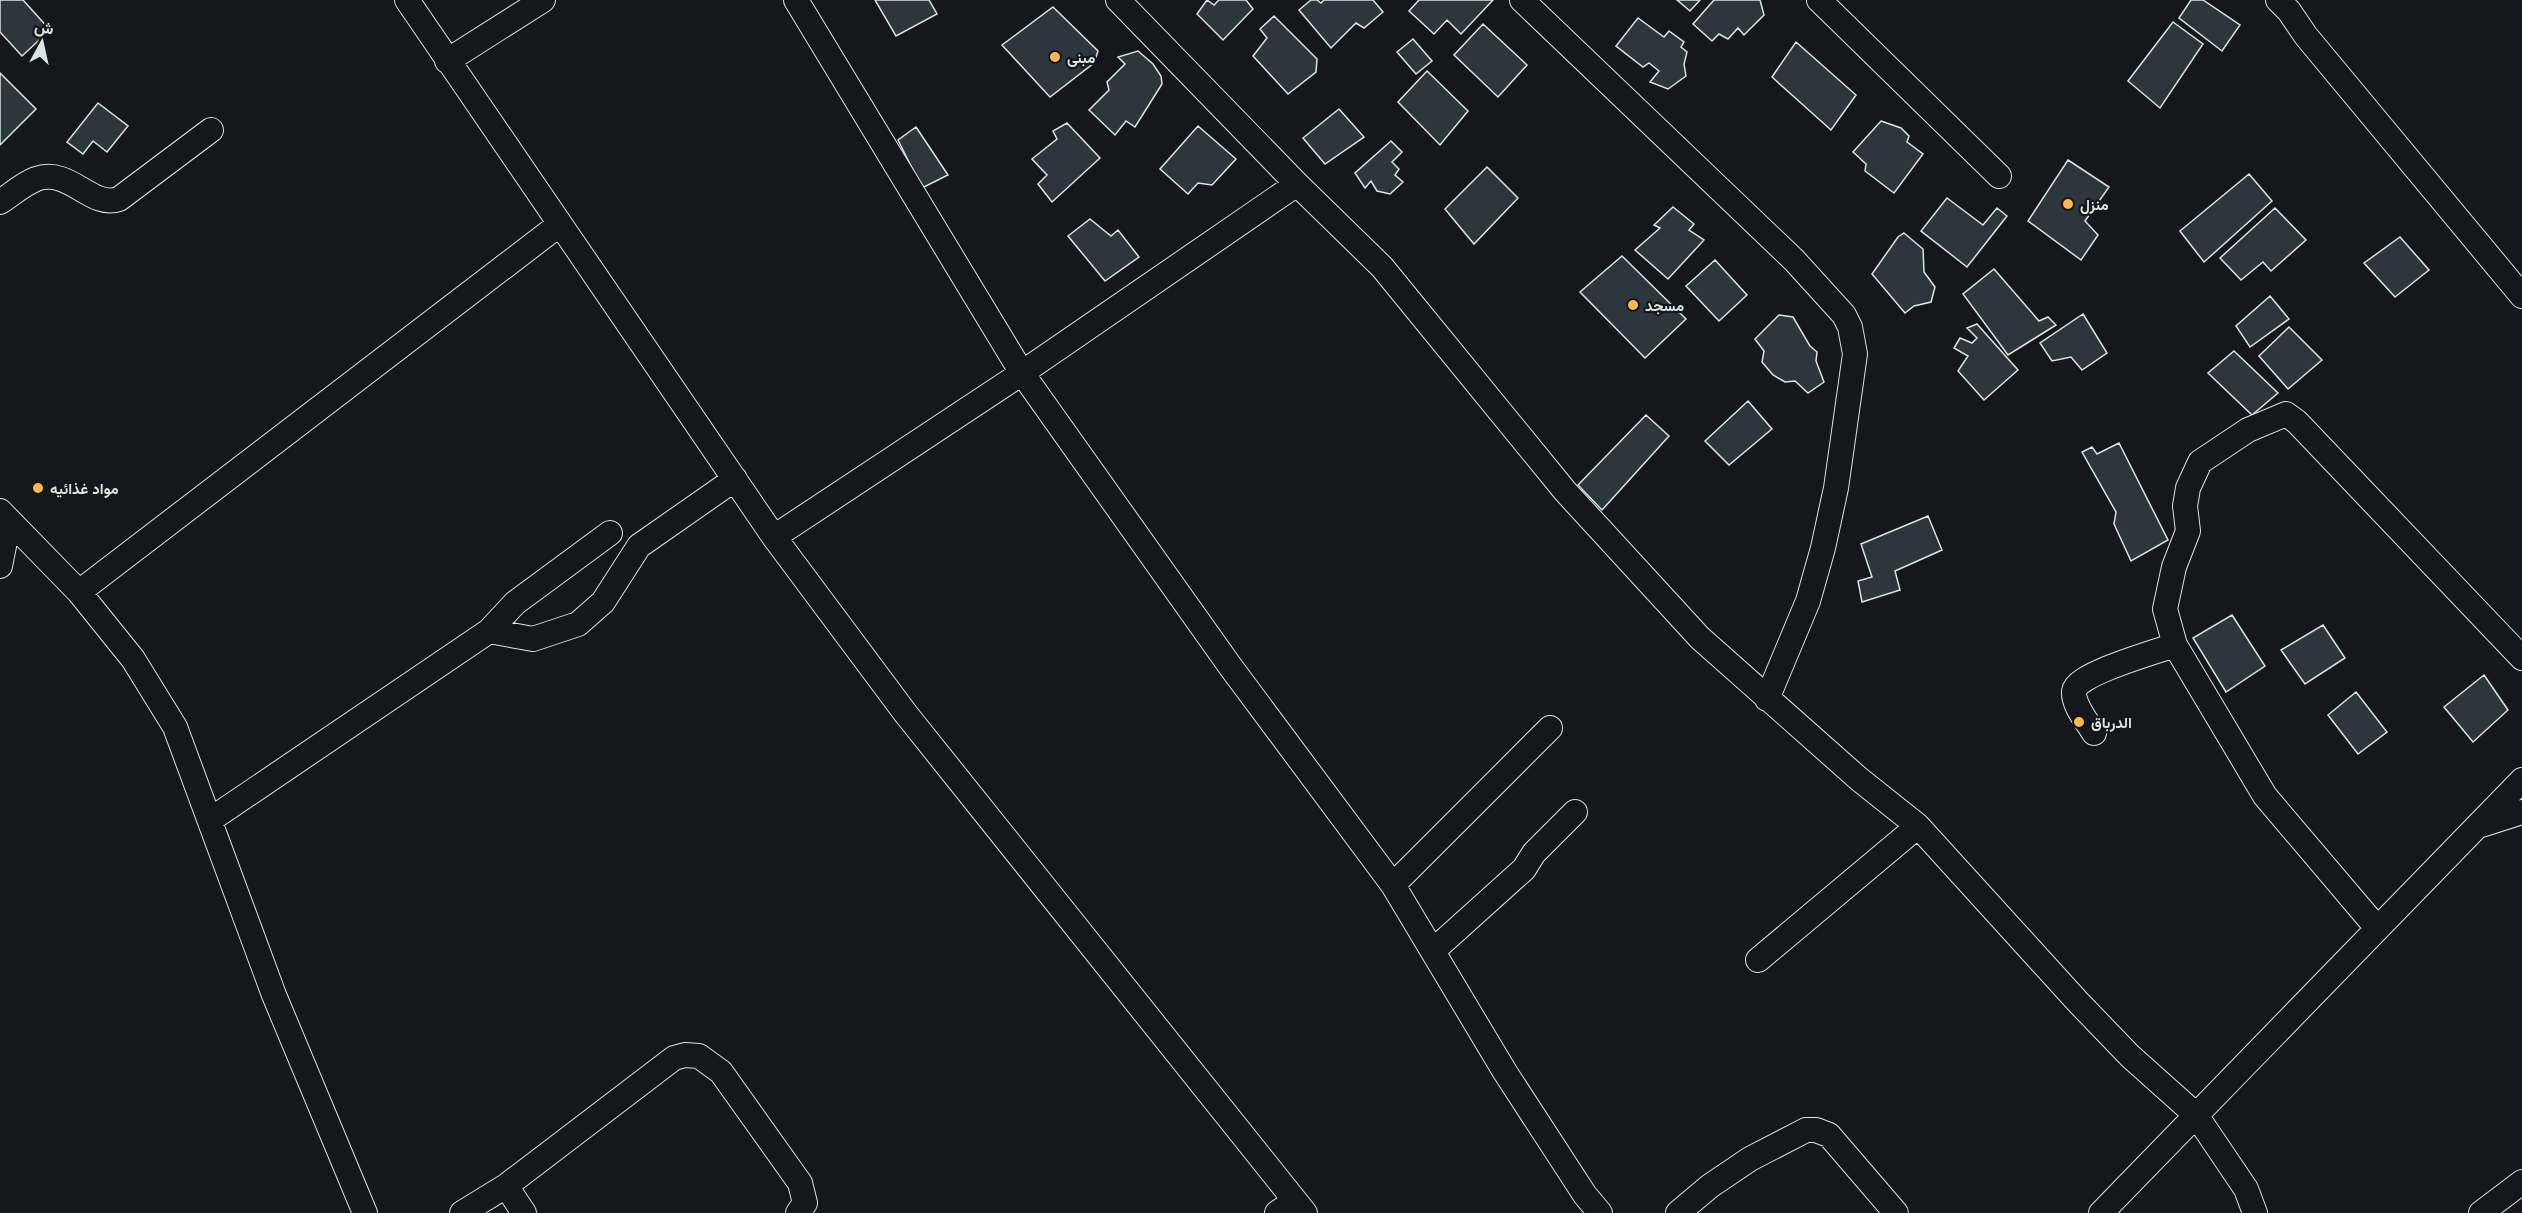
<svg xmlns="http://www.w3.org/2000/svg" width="2522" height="1213" font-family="Quicksand,Vazirmatn,sans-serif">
<rect width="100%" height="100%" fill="#14181c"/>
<path fill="#2c363c" stroke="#d8e6dc" stroke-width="1.5" d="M0 0H23L50 30 22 56 0 32Z
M875 0H929L937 14 896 36Z
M1207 0 1214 5 1219 0H1246L1253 9 1223 40 1197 14Z
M1311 0H1317L1321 3 1324 0H1373L1383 12 1364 28 1356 23 1331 48 1299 10Z
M1419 0H1493L1461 34 1447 20 1434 34 1409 11Z
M1677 0H1700L1690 11Z
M1714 0H1760L1764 15 1744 35 1738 28 1728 39 1719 34 1712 41 1693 24Z
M2191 0H2203L2240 25 2222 51 2179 18Z
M1053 7 1098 51 1094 63 1050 97 1002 45Z
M1274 16 1317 59 1316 72 1288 94 1253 56 1267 38 1260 29Z
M1638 18 1664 37 1669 31 1684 42 1681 47 1687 52 1684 64 1686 76 1668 89 1650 82 1659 71 1649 63 1643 67 1616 46Z
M2173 22 2203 44 2160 108 2128 81Z
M1483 24 1527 65 1498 97 1454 55Z
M1413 39 1432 61 1416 74 1397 52Z
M1796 42 1856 95 1831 130 1772 77Z
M1138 51 1153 64 1161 76 1162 84 1135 127 1126 121 1115 135 1089 110 1109 90 1107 82 1125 64 1118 57Z
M1427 71 1468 111 1440 145 1398 102Z
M0 73 36 109 0 145Z
M98 103 128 126 107 152 93 141 83 154 67 142Z
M1339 109 1364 137 1325 164 1303 138Z
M1881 121 1901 128 1909 136 1907 142 1923 154 1894 193 1865 171 1866 164 1853 152Z
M1067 123 1100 158 1052 202 1038 184 1047 175 1032 159 1057 139 1053 131Z
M1198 126 1236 159 1212 185 1198 183 1188 194 1160 169Z
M916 127 948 175 922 188 898 140Z
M1391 141 1402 152 1392 162 1399 169 1395 175 1403 182 1390 194 1377 191 1371 181 1365 188 1355 173Z
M2068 160 2109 187 2085 221 2098 235 2081 260 2028 221Z
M1487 167 1518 198 1474 244 1445 209Z
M2249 174 2272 201 2204 262 2180 231Z
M1947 198 1983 225 1997 208 2007 216 1967 267 1921 231Z
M1673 207 1694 224 1689 230 1704 240 1668 279 1635 250 1660 228 1654 225Z
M2275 208 2306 240 2271 271 2263 262 2241 280 2220 258Z
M1090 219 1111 236 1118 230 1139 257 1105 281 1068 236Z
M1904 233 1923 249 1924 272 1935 287 1931 302 1914 306 1905 313 1872 274 1898 237Z
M2400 237 2429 270 2395 297 2364 263Z
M1622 256 1686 319 1645 358 1580 292Z
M1715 260 1747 295 1719 321 1686 286Z
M1994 269 2039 321 2048 317 2056 325 2008 355 1963 294Z
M2270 296 2289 319 2250 347 2236 326Z
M2083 314 2107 353 2082 370 2071 357 2052 361 2040 343Z
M1779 315 1793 317 1810 346 1817 352 1816 361 1824 382 1808 393 1795 381 1785 382 1773 375 1762 362 1764 351 1755 339Z
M1977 324 2018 370 1984 400 1958 371 1968 356 1954 348 1960 338 1972 343 1977 338 1967 328Z
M2289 327 2322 360 2288 389 2259 356Z
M2234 351 2278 393 2252 415 2208 373Z
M1748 401 1772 429 1729 465 1705 441Z
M1646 415 1669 436 1602 510 1578 485Z
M2119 443 2168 540 2131 561 2114 524 2116 512 2082 452 2092 447 2097 454Z
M1928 516 1942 550 1895 571 1900 590 1862 602 1858 581 1872 577 1861 544Z
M2232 615 2265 666 2226 692 2193 638Z
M2323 625 2345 658 2305 684 2281 650Z
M2484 675 2508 710 2473 742 2444 707Z
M2356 692 2387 732 2358 754 2328 715Z"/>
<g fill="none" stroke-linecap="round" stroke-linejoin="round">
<defs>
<path id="minor" d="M407 0 774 537 906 714 1305 1213
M796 0 1022 373 1230 666 1393 885 1505 1072 1585 1195 1600 1213
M1118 0 1297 184 1382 267 1565 491 1700 638 1859 779 1918 826 2078 1002 2130 1056 2196 1115 2246 1189 2255 1213
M1522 0 1794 260 1844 315 1850 327 1855 354 1836 488 1823 548 1808 601 1767 699
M1819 0 1999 176
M2278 0 2289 11 2306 36 2522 296
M447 61 543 0
M0 202C11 195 23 184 36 179 70 167 91 209 119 199L211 130
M0 511 79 592 133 659 175 727 274 995 365 1213
M774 537 1022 373 1297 184
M0 566 9 521
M79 592 560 224
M489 631 515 603 610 533
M2094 733C2087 721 2073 706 2074 691 2076 674 2158 651 2175 645
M210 820 489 631 533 639 578 624 603 602 639 546 735 479
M2481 825 2522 812
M1393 885 1550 728
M2377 928 2265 796 2175 645 2165 609 2174 567 2188 531 2185 506 2188 488 2200 462 2248 430 2286 414 2297 422 2522 658
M1434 950 1524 869 1534 853 1575 812
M1758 960 1918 826
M506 1186 524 1213
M462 1213 506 1186 674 1058 685 1055 699 1056 721 1072 800 1183 805 1203 798 1213
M1277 1213 1294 1201
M1678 1213 1710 1186 1750 1159 1806 1130H1816L1829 1135 1896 1213
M2101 1213 2522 780
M2481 1213 2522 1182"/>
</defs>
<use href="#minor" stroke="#d8e6dc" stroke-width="26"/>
<use href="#minor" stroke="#14181c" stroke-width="24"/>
</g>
<g fill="#ffb74d" stroke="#14181c" stroke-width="2">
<circle cx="1055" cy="57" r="6"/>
<circle cx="2068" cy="204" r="6"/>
<circle cx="1633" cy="305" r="6"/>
<circle cx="38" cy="488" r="6"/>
<circle cx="2079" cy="722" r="6"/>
</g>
<g text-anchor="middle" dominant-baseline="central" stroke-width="4.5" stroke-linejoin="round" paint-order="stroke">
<g font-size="15" font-weight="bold" fill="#d8e6dc" stroke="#14181c" text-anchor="start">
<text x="1067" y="57">مبنى</text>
<text x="2080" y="204">منزل</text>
<text x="1645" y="305">مسجد</text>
<text x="50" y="488">مواد غذائيه</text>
<text x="2091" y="722">الدرباق</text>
</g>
</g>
<g transform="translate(42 42) rotate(8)" stroke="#14181c" stroke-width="4.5" paint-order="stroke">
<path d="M0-4.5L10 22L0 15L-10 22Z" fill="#d8e6dc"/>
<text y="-9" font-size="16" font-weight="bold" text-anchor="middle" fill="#d8e6dc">ش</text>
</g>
</svg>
